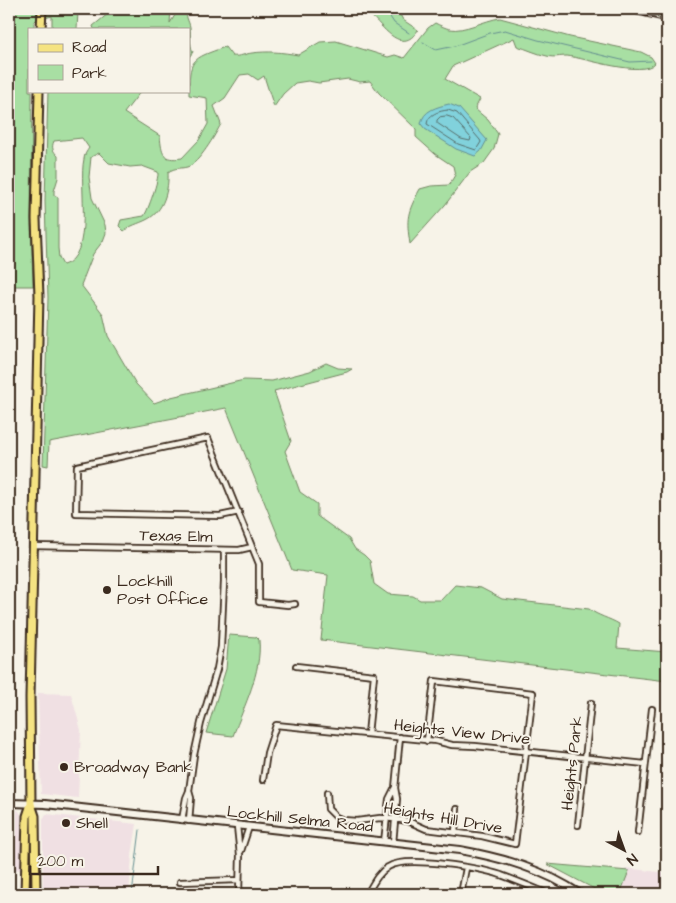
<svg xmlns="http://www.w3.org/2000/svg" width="676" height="903" font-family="'Architects Daughter',sans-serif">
<rect width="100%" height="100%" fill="#f7f3e8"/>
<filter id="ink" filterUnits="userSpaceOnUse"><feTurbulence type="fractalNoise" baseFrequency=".02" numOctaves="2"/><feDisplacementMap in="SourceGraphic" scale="10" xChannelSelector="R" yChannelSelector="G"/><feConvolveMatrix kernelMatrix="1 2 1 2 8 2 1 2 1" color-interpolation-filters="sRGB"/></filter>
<g filter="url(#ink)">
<path fill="#f0e0e3" d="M38 693 71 694 81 730 78 798 41 794Z
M9 810H18L21 814 22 870 9 869Z
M46 814 137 824 132 855 129 894H43V819Z
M626 868 667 873V871V894H614Z"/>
<path fill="#a8dfa3" stroke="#728460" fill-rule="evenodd" d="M9 9H86L78 12 77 29H52V16L34 21V29H29V91H32L31 225 33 286H9Z
M114 9H171L170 23 179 9H190L187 10C185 17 189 21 190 27 191 37 189 43 193 52L189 57V29H94L93 26Z
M361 9H397L403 20 418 30C401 57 382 24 368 13 365 11 363 10 361 9Z
M629 9H667V18Z
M500 18 570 37 641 52 651 57 655 63C643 78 585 58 567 56 560 56 554 58 547 56 537 54 527 49 517 46L514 38 453 66 445 79 480 99 475 109 488 120 498 134 494 149 484 163 470 172 445 205 410 244C406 218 407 213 420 189L431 186 449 185 455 175 453 166 435 154 416 137V129L379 93 370 81 360 82 348 79 319 83 308 81 295 83 283 94 274 107 264 76 258 80 249 74 240 75 225 98 214 106 221 124C215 135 199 164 187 167 179 169 176 167 168 172 169 189 164 212 146 220 138 224 131 225 124 231L119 226 121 220 144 216C148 211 159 179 158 172L142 166 130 167 109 163 99 153 91 157 89 177 92 198 105 225 106 233 103 241 93 254 81 285 103 314 108 336 136 384 154 403 171 397 244 380 272 381 310 371 326 363 338 368 352 369 347 372 274 391 291 441 285 451 300 492 317 504V516L349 539 355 549 364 555 370 561 374 584 388 594 413 596 420 600H441L455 585 481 588 502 599 589 609C598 616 609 618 619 624L617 648 667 652V681L321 640 328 575 292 570 226 408 49 442 48 466 43 465 48 298 45 201 48 91H141L124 113 160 136C162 154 162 161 182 158L199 140 208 124 207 98 189 95C189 59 191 59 225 47L232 56C240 57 244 54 252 53 268 51 282 52 298 55L320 42 336 41 388 57 395 55 404 58 428 28 435 23C439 25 445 28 450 29 463 32 485 20 500 18ZM82 138 89 148C87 151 84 155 84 159 78 184 95 257 63 265L59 258 58 248V197L54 195V191L58 178V156C53 151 51 148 54 141Z
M229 635 256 637 259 640C262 672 244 706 233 736L206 733 226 669Z
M547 864 629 871 620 894H604Z"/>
<path fill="#81d2dc" stroke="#658f90" d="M449 104 459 108 487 140 481 151 475 156 456 149 425 129 421 124C423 110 437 107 449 104Z"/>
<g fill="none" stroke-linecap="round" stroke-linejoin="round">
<path stroke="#576d6a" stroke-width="1" d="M448 110 457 113 480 140 481 142 476 150 458 144 427 124C428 114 439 111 448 110Z
M447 116 453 118 471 138 470 141 461 139 437 123V120L440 117Z"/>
<path stroke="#658f90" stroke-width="1" d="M385 9 394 23 409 33
M423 42 436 50 455 46 490 33 505 30 538 40 630 62 651 61
M132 894 140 830
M522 894 525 889"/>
<defs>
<path id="street" d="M239 512 220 516 76 513 77 466 208 438 259 564V602L288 605 295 604
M33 546 239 550 252 547
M296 666 374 675 368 734
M263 780 267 753 276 725 436 741 452 745 475 746 645 764
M189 791 191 798 189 821
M327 793 328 809 336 817 343 820 357 821 380 818 395 819 408 821 426 829 482 836 515 844 533 693 434 681 427 741
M182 820 186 798 189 791 194 755 201 723 217 669 221 647 224 582V550
M578 825 591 703
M237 826 240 855 239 894
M455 832 457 809
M638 832 652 709
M384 842 389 799 394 789
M393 843 397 799 395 788 400 737
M241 851 249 827
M180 882 238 880
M343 892 347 894
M367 894C373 884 378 873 388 867 406 855 480 868 501 875 517 881 533 887 548 894
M461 894 466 868"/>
<path id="secondary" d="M9 803 45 804 460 850C503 858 543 869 580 894"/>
<path id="primary" d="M41 29 42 9
M25 894 27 816 31 804
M36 894 35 816 31 804 30 697 39 296 36 219 39 91"/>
</defs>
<use href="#street" stroke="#3b2a1e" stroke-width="8"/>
<use href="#secondary" stroke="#3b2a1e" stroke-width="10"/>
<use href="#primary" stroke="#3b2a1e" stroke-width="11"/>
<use href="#street" stroke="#f7f3e8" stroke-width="4.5"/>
<use href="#secondary" stroke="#f7f3e8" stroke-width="6"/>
<use href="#primary" stroke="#f5e382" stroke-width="7"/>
<defs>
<path id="rail" d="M617 9 667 21"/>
</defs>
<use href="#rail" stroke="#3b2a1e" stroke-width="3"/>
<use href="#rail" stroke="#f7f3e8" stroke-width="1" stroke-dasharray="4" stroke-linecap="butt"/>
</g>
</g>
<g fill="#3b2a1e" stroke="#f7f3e8" stroke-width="2">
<circle cx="107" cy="590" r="5"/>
<circle cx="64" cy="767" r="5"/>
<circle cx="66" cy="823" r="5"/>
</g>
<g text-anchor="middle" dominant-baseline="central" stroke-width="4" stroke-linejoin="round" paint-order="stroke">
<g font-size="16" fill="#3b2a1e" stroke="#f7f3e8">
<text transform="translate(176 536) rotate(1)">Texas Elm</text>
<text transform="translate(462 732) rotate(6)">Heights View Drive</text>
<text transform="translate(572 763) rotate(-84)">Heights Park</text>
<text transform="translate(443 818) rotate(10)">Heights Hill Drive</text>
<text transform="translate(300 819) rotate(6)">Lockhill Selma Road</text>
</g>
<g font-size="16" fill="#3b2a1e" stroke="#f7f3e8" text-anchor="start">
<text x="117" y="581">Lockhill<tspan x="117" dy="18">Post Office</tspan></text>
<text x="74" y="767">Broadway Bank</text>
<text x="76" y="823">Shell</text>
</g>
</g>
<rect width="676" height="903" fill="none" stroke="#f7f3e8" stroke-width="30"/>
<rect x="15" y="15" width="646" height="873" fill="none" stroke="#3b2a1e" stroke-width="2" filter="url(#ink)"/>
<rect x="28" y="28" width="162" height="65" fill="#f7f3e8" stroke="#aca397"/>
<rect x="38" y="44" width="25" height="8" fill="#f5e382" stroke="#aca397"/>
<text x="72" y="52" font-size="15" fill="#3b2a1e">Road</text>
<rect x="38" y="65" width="25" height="15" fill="#a8dfa3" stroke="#aca397"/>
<text x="72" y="78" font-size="15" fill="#3b2a1e">Park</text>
<g transform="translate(624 850) rotate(139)" stroke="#f7f3e8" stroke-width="4" paint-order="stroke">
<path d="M0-4L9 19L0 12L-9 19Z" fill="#3b2a1e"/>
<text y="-8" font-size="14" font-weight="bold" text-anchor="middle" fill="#3b2a1e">N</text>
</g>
<path d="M30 866v8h128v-8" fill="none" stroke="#3b2a1e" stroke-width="2.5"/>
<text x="38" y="866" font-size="15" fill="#3b2a1e" stroke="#f7f3e8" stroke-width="4" paint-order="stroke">200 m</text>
</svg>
